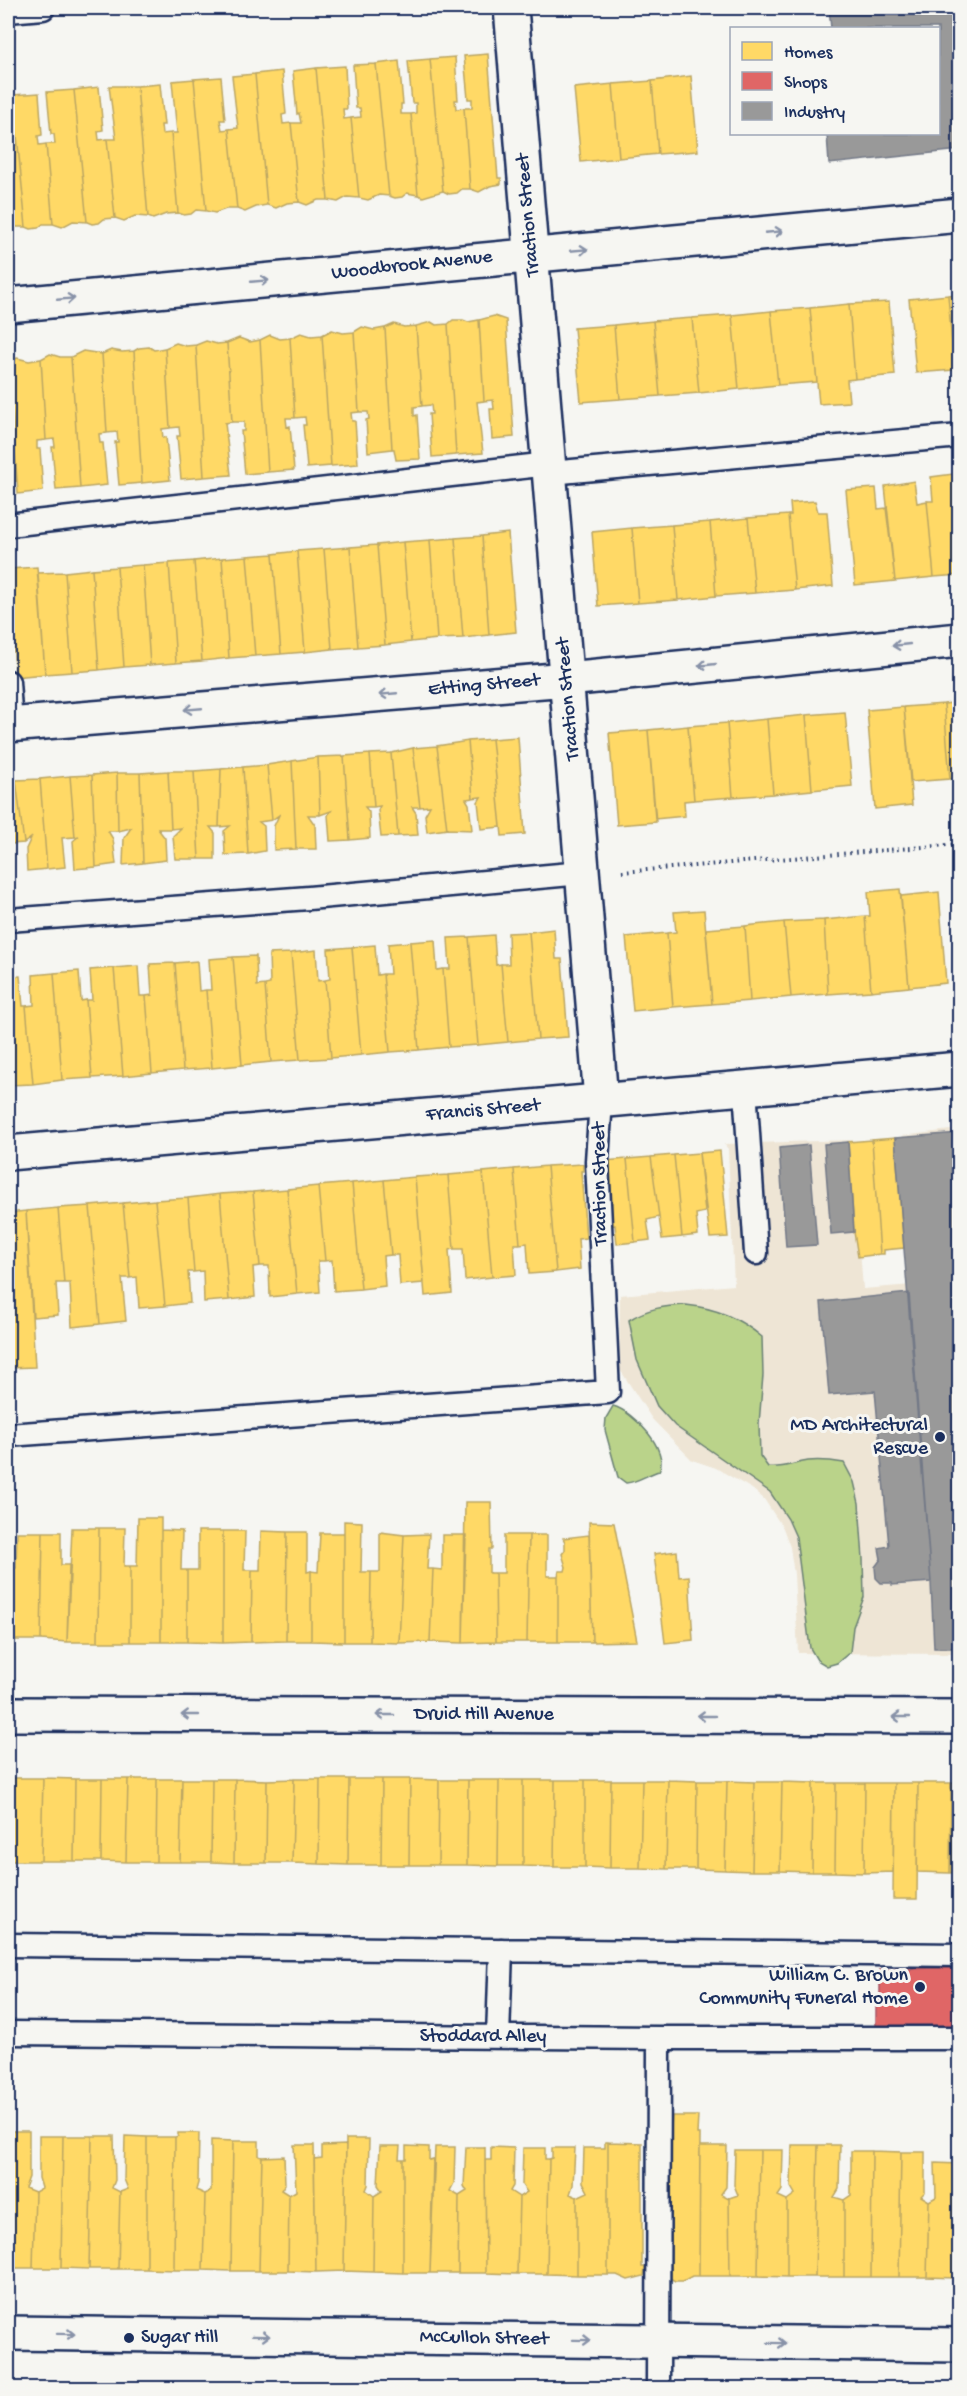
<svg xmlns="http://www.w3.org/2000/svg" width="967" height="2396" font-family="'Gochi Hand',sans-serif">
<rect width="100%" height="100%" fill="#f6f6f2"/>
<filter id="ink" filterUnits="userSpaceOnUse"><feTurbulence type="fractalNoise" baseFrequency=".0167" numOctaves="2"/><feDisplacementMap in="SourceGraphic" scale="12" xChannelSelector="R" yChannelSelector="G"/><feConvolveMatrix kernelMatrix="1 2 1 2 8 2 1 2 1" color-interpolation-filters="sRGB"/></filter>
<g filter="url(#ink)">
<path fill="#eee5d5" d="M959 1129V1654L798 1653 794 1574 790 1547 783 1528 764 1499 752 1489 716 1468 692 1460 652 1419 619 1368 620 1295 734 1285 728 1149 724 1144 852 1140 863 1289 912 1285 901 1136Z"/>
<path fill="#bad38a" stroke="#6a8174" stroke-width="1.5" d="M686 1305C716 1308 739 1318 762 1337L763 1375 759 1424 760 1456 768 1467C782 1469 795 1463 808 1461 820 1460 832 1461 844 1463L854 1482 859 1503 863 1559 864 1597 853 1627 850 1652 837 1663 827 1666 817 1660 810 1648 796 1537 788 1519 770 1492 675 1426 657 1406 637 1360 629 1320C648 1308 665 1306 686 1305Z
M613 1406C633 1411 670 1450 659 1471 648 1474 638 1482 626 1483L618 1477 605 1430 606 1418Z"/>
<path fill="#ffd966" stroke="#bba664" stroke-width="1.5" d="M488 54 498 178H501V184L490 186 479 192 470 189 464 108H472V99H468L464 56Z
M455 57 458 100H455L456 109 464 108 470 189H462L457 193 449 194 443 191 430 59Z
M430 59 443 191 423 197 418 195 411 114 416 113V103H412L408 61Z
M399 61 403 104H401V114H411L418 195 407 193 402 197 395 198 389 196 376 64Z
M376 64 389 196 379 195 368 200 359 198 351 118 361 117 360 108H356L353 65Z
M345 66 347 109H343L344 119 351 118 359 198 347 197 338 202 328 200 316 68Z
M316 68 328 200H318L307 205 299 202 291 123H301L299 113 297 114 293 71Z
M282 71 286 114 282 115 283 124 291 123 299 202 287 203 276 208 267 205 255 74Z
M255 74 267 205 256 207 245 212 237 209 229 129 238 128 232 76Z
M691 76 698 151 658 154 652 81Z
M221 77 225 120H220L222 130 229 129 237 209H226L215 213 206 211 194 79Z
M194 79 206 211 196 210 191 214 184 215 178 213 171 133H177L172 81Z
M652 81 658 154 619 158 613 84Z
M160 84 164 125H161L162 134 171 133 178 213 166 214 153 219 148 217 137 86Z
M613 84 619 158 581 162 574 88Z
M109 86H137L148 217 135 216 124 221 115 218 107 139H116Z
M99 87 103 130 98 131 99 140 107 139 115 218 104 219 99 223 92 224 87 222 74 90Z
M74 90 87 222 73 221 62 227 53 224 46 144H55L54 134H51L47 92Z
M39 93 42 135 38 136 39 145 46 144 53 224H43L38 228 31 229 26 227 13 95Z
M8 95H13L26 227H13L8 231Z
M960 294V369L954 370 948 295Z
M948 295 954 370 916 373 909 299Z
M889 302 895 375 855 379 849 304Z
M849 304 855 379 847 380 849 402 819 404 810 308Z
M810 308 817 382 778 385 771 311Z
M771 311 778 385 739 389 732 315Z
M732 315 739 389 699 393 692 318Z
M494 316 506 320 514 437 492 439 490 409H494L493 400 484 401 479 320Z
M692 318 699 393 660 396 653 321Z
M453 320H463L468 322 479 320 484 401 477 402 483 453 456 455 448 324Z
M653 321 660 396 620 399 614 325Z
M431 322 436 325 448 324 456 455 432 457 429 414H432L431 405 422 406 416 326Z
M394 324 404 327 416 326 422 406 414 407V416L417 415 420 459 396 460 394 449H392L385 328Z
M614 325 620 399 581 402 574 328Z
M362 327 374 330 385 328 392 449 368 452 366 420 369 419 368 412H359L354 332Z
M332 330 343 333 354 332 359 412 351 413 352 421H355L358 464 331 466 322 335Z
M301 333 311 336 322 335 331 466 307 468 303 425H306L305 417 295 418 290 338Z
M270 335 280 339 290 338 295 418H286L287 427 290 426 294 470 268 472 260 340Z
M239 338 250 342 260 340 268 472 245 474 241 431H244V422H232L227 343Z
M206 341 217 344 227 343 232 422 225 423 231 475 204 477 196 345Z
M176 343 186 346 196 345 204 477 181 479 177 436H180L179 427 170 428 165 348Z
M149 347 154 350 165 348 170 428 162 429 163 438 166 437 170 480 142 483 134 351 139 348Z
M111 350 122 352 134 351 142 483 119 485 115 442H118L117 432 107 433 102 354Z
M83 351 102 354 107 433 99 434 100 443H103L107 485 80 488 71 357Z
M50 354 60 357H71L80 488 56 490 52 447H55L54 439 46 440 41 359Z
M17 358 29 361 41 359 46 440 37 441V449H40L43 491 18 494 9 362Z
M8 362 16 481 8 482Z
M953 474 957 500 960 499V575L934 577 927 501H933L931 477Z
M914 481 917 503 927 501 934 577 895 581 885 486Z
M876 488 878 509 886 508 895 581 855 585 846 490Z
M815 501 818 512H827L833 586 795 590 788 515H791L790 503Z
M788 515 795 590 755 593 748 518Z
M748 518 755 593 716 596 710 522Z
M710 522 716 596 678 600 672 525Z
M672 525 678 600 638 603 632 528Z
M632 528 638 603 598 606 592 532Z
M508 533 516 632 489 635 482 536Z
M482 536 489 635 463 638 455 538Z
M455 538 463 638 437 639 430 540Z
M430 540 437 639 411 642 403 542Z
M403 542 411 642 385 645 377 545Z
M377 545 385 645 358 647 350 547Z
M350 547 358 647 332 649 324 549Z
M324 549 332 649 305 652 297 551Z
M297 551 305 652 281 654 273 554Z
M273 554 281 654 255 656 247 556Z
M247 556 255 656 229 658 222 558Z
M222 558 229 658 202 661 194 561Z
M194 561 202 661 176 663 169 563Z
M169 563 176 663 150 665 143 565Z
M143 565 150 665 124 667 117 567Z
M37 567 45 674 14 677 13 671H15L9 569Z
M117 567 124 667 99 670 92 569Z
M92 569 99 670 72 672 65 572Z
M65 572 72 672 45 674 38 573Z
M960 702V778L950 779 944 704Z
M944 704 950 779 911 782 904 707Z
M904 707 912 805 875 809 867 710Z
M845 712 852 786 812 790 806 715Z
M806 715 812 790 773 794 767 719Z
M767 719 773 794 733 797 727 723Z
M727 723 733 797 694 800 688 726Z
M688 726 694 800 684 801 685 816 655 819 648 730Z
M648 730 656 822 617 825 609 733Z
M518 737 525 834 502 836 492 739Z
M492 739 501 827 481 829 478 802 481 797 473 798 468 741Z
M468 741 473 798 466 799 469 804 472 830 447 829 437 746Z
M437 746 447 829 427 832 425 815 430 806 420 807 413 748Z
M413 748 420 807H412L416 813 418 835 398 836 391 753Z
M391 753 398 836 381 837 378 810 380 806 374 807 370 754Z
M370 754 374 807H365L369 812 370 838 350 840 344 756Z
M344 756 350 840 330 841 328 815 331 811 320 815 318 757Z
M318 757 320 815H308L315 825 316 849H296L292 761Z
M292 761 296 849 274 850V826L279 815 272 820 267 765Z
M267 765 272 820 259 822 264 826 265 851 248 854 243 767Z
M243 767 248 854 225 855 224 831 230 826 219 827 221 769Z
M221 769 219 827H210L215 833V859H199L194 771Z
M168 771 171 829H158L165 838 166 860 143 863 140 773Z
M168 771H194L199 859H175L173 836 181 828 171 829Z
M117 773 118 831H108L113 839 116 864 96 867 92 775Z
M117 773H140L143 863 123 865 124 838 131 828 118 831Z
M92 775 96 867 75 869 73 841 79 836 75 837 70 776Z
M70 776 75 837 62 838 65 867 47 869 40 779Z
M40 779 47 869 27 871 26 849 31 838 24 843 16 780Z
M8 780H16L24 843 11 844 13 868 8 869Z
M900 889 909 987 871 991 865 916H870L868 892Z
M939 892 946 983 909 987 901 896Z
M704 910 712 1004 673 1007 667 933 676 932 674 912Z
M865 916 871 991 828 994 824 920Z
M824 920 828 994 791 997 784 922Z
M784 922 791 997 750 1001 745 926Z
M745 926 750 1001 712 1004 706 929Z
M554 929 556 959H562L568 1037 538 1039 529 932Z
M529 932 538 1039 508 1042 501 964H509L508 933Z
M667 933 673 1007 633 1011 626 937Z
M494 935 496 965 501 964 508 1042 478 1045 469 937Z
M469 937 478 1045 449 1047 443 969H450L448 938Z
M435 940 437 970 443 969 449 1047 419 1050 410 942Z
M410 942 419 1050 390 1052 383 974H390L388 944Z
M375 945 377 975 383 974 390 1052 361 1055 352 947Z
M352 947 361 1055 331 1058 325 980 330 979 328 949Z
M316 950 318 981 325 980 331 1058 300 1060 291 953Z
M291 953 300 1060 271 1062 265 985 270 984 269 954Z
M256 956 257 986 265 985 271 1062 242 1065 233 957Z
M233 957 242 1065 212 1068 206 990H211L209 959Z
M197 961 199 991 206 990 212 1068 183 1070 175 963Z
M175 963 183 1070 152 1073 146 996 152 995 150 964Z
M138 966 140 996H146L152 1073 123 1076 114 968Z
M114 968 123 1076 92 1078 86 1000H92L90 970Z
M79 971 81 1001 86 1000 92 1078 62 1080 54 973Z
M54 973 62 1080 33 1084 26 1006 34 1005 33 975Z
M20 976 23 1006H26L33 1084 8 1085V977Z
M895 1138 904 1248 884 1250V1254H880L872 1140Z
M872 1140 880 1254 858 1257 854 1232 848 1142Z
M720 1151 728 1237 710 1238 699 1153Z
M699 1153 705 1212 696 1214 698 1235 682 1237 674 1155Z
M674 1155 682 1237 662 1239 651 1157Z
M651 1157 659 1217 647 1220 650 1240 635 1242 627 1159Z
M627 1159 635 1242 617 1244 615 1225 609 1226 604 1161Z
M583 1164V1171H581L586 1238 578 1239 580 1269 556 1272 547 1166Z
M547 1166 556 1272 529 1274 527 1243 520 1244 514 1169Z
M514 1169 520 1244H514L516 1275 492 1277 483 1172Z
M483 1172 492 1277 465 1280 463 1249H454L448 1175Z
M448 1175 454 1249 449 1250 452 1293 425 1296 415 1177Z
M415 1177 424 1283 400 1285 398 1255H391L384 1180Z
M384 1180 391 1255 383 1256 385 1286 361 1289 352 1183Z
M352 1183 361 1289 334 1291 332 1260 325 1261 318 1186Z
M318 1186 325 1261H318L320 1292 297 1294 287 1189Z
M287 1189 297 1294 270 1297 269 1266H260L253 1192Z
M253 1192 260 1266 253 1267 255 1297 229 1300 220 1194Z
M220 1194 229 1300 204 1302 203 1271 194 1272 188 1198Z
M188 1198 194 1272H188L190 1303 165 1306 155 1200Z
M155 1200 165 1306 139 1308 137 1277 130 1278 123 1203Z
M123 1203 130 1278H122L126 1321 100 1324 90 1206Z
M90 1206 100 1324 72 1327 70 1283H64L58 1208Z
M58 1208 64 1283H56L58 1315 33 1317 26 1211Z
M26 1211 35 1367 8 1368V1213Z
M465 1502H491L492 1549H489V1573H495L496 1642 463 1643Z
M138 1518H161V1642H130V1566H137Z
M344 1521 362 1522 361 1572H371L370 1642H344Z
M589 1522 614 1523 637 1641 592 1642Z
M72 1528H99L98 1642H67Z
M99 1528H125L124 1566H130V1642H98Z
M161 1530 182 1531 181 1570H187V1642H161Z
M198 1531H223V1643L187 1642V1570H198Z
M223 1531H245L244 1570H252L251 1642 223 1643Z
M261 1531 287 1532 286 1641 251 1642 252 1570H260Z
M17 1532H43L41 1640H8V1568H16Z
M43 1532H61V1565H69L67 1642 41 1640Z
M287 1532H307V1572L311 1571V1641H286Z
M380 1532 404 1535 399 1643 370 1642 371 1572H380Z
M320 1533H344V1642L311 1641V1571L318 1572Z
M429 1534 427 1569H433L430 1642 399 1643 404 1535Z
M442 1535H466L463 1643 430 1642 433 1569 442 1570Z
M504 1535H529L527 1642H496L495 1573H504Z
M529 1535H547V1576H558V1642H527Z
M589 1535 592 1642H558V1576L559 1571H565L566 1567 562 1554 565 1550V1542L563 1538Z
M677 1551 679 1577 689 1576 693 1640 665 1643 654 1554Z
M8 1778H12L11 1861 8 1869Z
M12 1778H43L41 1861H11Z
M43 1778 75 1779 74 1861H41Z
M75 1779H102L101 1861H74Z
M102 1779H128L126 1862 101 1861Z
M128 1779H157L156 1862H126Z
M157 1779H182L180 1862H156Z
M182 1779H212L211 1862H180Z
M212 1779H235L234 1863 211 1862Z
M235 1779 267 1780 266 1863H234Z
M294 1779H320L319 1864 292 1863Z
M294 1779 292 1863H266L267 1780Z
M320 1779H349L348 1865 319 1864Z
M349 1779H382L381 1865H348Z
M382 1779H410L409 1865H381Z
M410 1779 439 1780 438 1865H409Z
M439 1780H468L467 1865H438Z
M468 1780H499L498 1866 467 1865Z
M499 1780H523V1866H498Z
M523 1780H555L554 1867 523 1866Z
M555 1780H585V1867H554Z
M585 1780H611L610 1868 585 1867Z
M611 1780H642L640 1868H610Z
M642 1780H668L666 1869 640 1868Z
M668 1780 697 1781 696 1869H666Z
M697 1781H727L725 1870 696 1869Z
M727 1781 754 1782 752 1871 725 1870Z
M754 1782H782L780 1871H752Z
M782 1782 813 1783 812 1872 780 1871Z
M813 1783H836L835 1872H812Z
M836 1783H865L864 1873 835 1872Z
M865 1783H894L893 1872 864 1873Z
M894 1783H918L917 1899H893Z
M918 1783H951L950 1873 917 1872Z
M951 1783H960V1872L950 1873Z
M672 2116H698L697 2134H700L699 2276H692L683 2281H675L668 2277 669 2147Z
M10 2131H29V2177L25 2188 35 2192 33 2268H8V2142H10Z
M178 2133H199L198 2183 196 2190 205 2194 203 2270H174L175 2137 178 2136Z
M39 2136H63L61 2268H33L35 2192 42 2188 39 2178Z
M63 2136H92L89 2269 61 2268Z
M92 2136H114L115 2180 112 2188 120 2192 118 2269H89Z
M125 2136 147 2137V2269H118L120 2192 128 2189 124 2179Z
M147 2137H175L174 2270 147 2269Z
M346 2139H369L368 2185 366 2190 374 2196 373 2272 344 2271Z
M211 2140 233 2141 231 2271 203 2270 205 2194 211 2191Z
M233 2141H259V2156L262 2157 259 2271H231Z
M605 2142H608V2275H577V2197L588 2192 583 2182 584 2148H605Z
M608 2142 642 2143V2267H645L644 2276 628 2280 617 2275H608Z
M294 2145H314L316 2272 288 2271 289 2195 296 2191Z
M346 2145 344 2271 316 2272 314 2159 322 2158V2146Z
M792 2145H818L815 2277H787V2200L795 2194 791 2187Z
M818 2145H840L839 2189 834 2197 844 2200V2277H815Z
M380 2146H400L399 2159H403V2273L373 2272 374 2196 382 2191 378 2185Z
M406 2146 429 2147V2160L433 2159 430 2273H403V2159H406Z
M700 2146H727L726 2187 721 2194 729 2198 730 2276H699Z
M435 2147H455L454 2183 450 2191 459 2196 458 2273H430Z
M466 2147H485L486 2273H458L459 2196 467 2191 464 2186Z
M491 2147 514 2148 513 2186 510 2191 519 2197 517 2274 486 2273 485 2160H491Z
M523 2148H545V2159H549L547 2274H517L519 2197 527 2192 522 2185Z
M552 2148H575L573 2185 570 2194 577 2197V2275L547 2274 549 2159 552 2158Z
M735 2150H760L758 2276H730L729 2198 738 2195 734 2185Z
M760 2150H783L782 2190 778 2196 787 2200V2277L758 2276Z
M851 2151H872L871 2277H844V2200L851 2195Z
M872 2151 901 2152 899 2277H871Z
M901 2152H925V2192L921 2196 929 2201 927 2277H899Z
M284 2156 285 2184 281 2190 289 2195 288 2271H259L262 2157Z
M935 2163 958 2164 955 2278 927 2277 929 2201 936 2197Z
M958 2164H960V2278H955Z"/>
<path fill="#e06666" stroke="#a55664" stroke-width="1.5" d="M960 1967V2028L876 2027V2004H880V1970Z"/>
<path fill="#999" stroke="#737987" stroke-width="1.5" d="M829 8H960V150L829 164 827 134H938V28H831Z
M960 1133V1648H934L931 1582 895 1138Z
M848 1142 854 1232 831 1234 824 1144Z
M809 1145 817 1245 786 1247 779 1148Z
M909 1293 931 1582 892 1585V1583H881L876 1578 875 1567 881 1559 879 1548 889 1546 875 1391 829 1395 821 1302Z"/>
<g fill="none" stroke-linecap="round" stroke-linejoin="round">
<defs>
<path id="lane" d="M8 11 43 8
M550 473 960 436
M8 525 549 464
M8 682 11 724
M8 920 309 898 582 873
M745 1088 756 1253
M8 1435 608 1392 597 1161 601 1100
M8 1945 960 1955
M8 2033 659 2038H960
M498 2037 501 1950
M658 2388 659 2038"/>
<path id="street" d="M511 8 601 1100
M8 305 960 215
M8 725 567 679 960 640
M8 1153 960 1069"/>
<path id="secondary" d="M8 1714 960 1717
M8 2333 960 2345"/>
</defs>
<use href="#lane" stroke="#1b2f5e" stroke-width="27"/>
<use href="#street" stroke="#1b2f5e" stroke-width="38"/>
<use href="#secondary" stroke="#1b2f5e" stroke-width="38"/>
<path stroke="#1b2f5e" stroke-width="4" stroke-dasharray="1.5 4.5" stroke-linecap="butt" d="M622 872 960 844"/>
<use href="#lane" stroke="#f6f6f2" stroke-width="22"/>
<use href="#street" stroke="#f6f6f2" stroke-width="33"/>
<use href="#secondary" stroke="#f6f6f2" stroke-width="33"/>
</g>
<defs><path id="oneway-shaft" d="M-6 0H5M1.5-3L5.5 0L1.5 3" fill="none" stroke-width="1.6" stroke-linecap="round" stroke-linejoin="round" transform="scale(1.5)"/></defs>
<g stroke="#8892a8">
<use href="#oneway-shaft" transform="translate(774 232) rotate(-5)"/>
<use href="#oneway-shaft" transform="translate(579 250) rotate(-5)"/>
<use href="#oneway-shaft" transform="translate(260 281) rotate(-5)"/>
<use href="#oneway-shaft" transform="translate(66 299) rotate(-5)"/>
<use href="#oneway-shaft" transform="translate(901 645) rotate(174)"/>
<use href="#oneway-shaft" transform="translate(707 665) rotate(174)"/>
<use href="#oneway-shaft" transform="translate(388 694) rotate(175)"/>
<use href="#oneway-shaft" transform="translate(193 709) rotate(175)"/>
<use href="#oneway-shaft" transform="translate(190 1715) rotate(-180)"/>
<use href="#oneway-shaft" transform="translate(385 1715) rotate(-180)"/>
<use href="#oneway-shaft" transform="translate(706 1716) rotate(-180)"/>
<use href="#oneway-shaft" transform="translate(901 1717) rotate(180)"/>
<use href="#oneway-shaft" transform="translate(66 2334) rotate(1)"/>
<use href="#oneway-shaft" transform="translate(261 2336) rotate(1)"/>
<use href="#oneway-shaft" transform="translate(582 2340) rotate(1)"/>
<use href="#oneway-shaft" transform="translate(777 2343) rotate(1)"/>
</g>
</g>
<g fill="#1b2f5e" stroke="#f6f6f2" stroke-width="2">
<circle cx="940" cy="1437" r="6"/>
<circle cx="920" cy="1987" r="6"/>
<circle cx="129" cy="2338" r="6"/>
</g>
<g text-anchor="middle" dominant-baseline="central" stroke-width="6" stroke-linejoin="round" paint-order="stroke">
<g font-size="20" fill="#1b2f5e" stroke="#f6f6f2">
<text transform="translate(529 215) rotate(-95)">Traction Street</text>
<text transform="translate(412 266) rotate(-6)">Woodbrook Avenue</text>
<text transform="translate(484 686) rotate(-5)">Etting Street</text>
<text transform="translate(569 699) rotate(-95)">Traction Street</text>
<text transform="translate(483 1111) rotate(-5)">Francis Street</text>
<text transform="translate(601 1184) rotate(-91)">Traction Street</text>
<text x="484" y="1715">Druid Hill Avenue</text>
<text x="483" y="2037">Stoddard Alley</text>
<text transform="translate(484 2339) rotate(1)">McCulloh Street</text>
</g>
<g font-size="20" fill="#1b2f5e" stroke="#f6f6f2" text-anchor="end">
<text x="928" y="1426">MD Architectural<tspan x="928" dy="23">Rescue</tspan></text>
<text x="908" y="1976">William C. Brown<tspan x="908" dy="23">Community Funeral Home</tspan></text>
<text x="141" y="2338" text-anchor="start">Sugar Hill</text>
</g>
</g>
<rect width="967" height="2396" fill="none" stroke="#f6f6f2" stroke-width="30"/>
<rect x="15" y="15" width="937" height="2366" fill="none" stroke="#1b2f5e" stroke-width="2" filter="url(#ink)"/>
<rect x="730" y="27" width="210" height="108" fill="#f6f6f2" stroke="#9ea6b7" stroke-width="1.5"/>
<rect x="742" y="42" width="30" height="18" fill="#ffd966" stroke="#9ea6b7" stroke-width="1.5"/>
<text x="784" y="57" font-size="18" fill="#1b2f5e">Homes</text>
<rect x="742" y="72" width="30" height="18" fill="#e06666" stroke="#9ea6b7" stroke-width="1.5"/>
<text x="784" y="87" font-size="18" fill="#1b2f5e">Shops</text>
<rect x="742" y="102" width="30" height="18" fill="#999999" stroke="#9ea6b7" stroke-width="1.5"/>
<text x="784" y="117" font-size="18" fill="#1b2f5e">Industry</text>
</svg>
